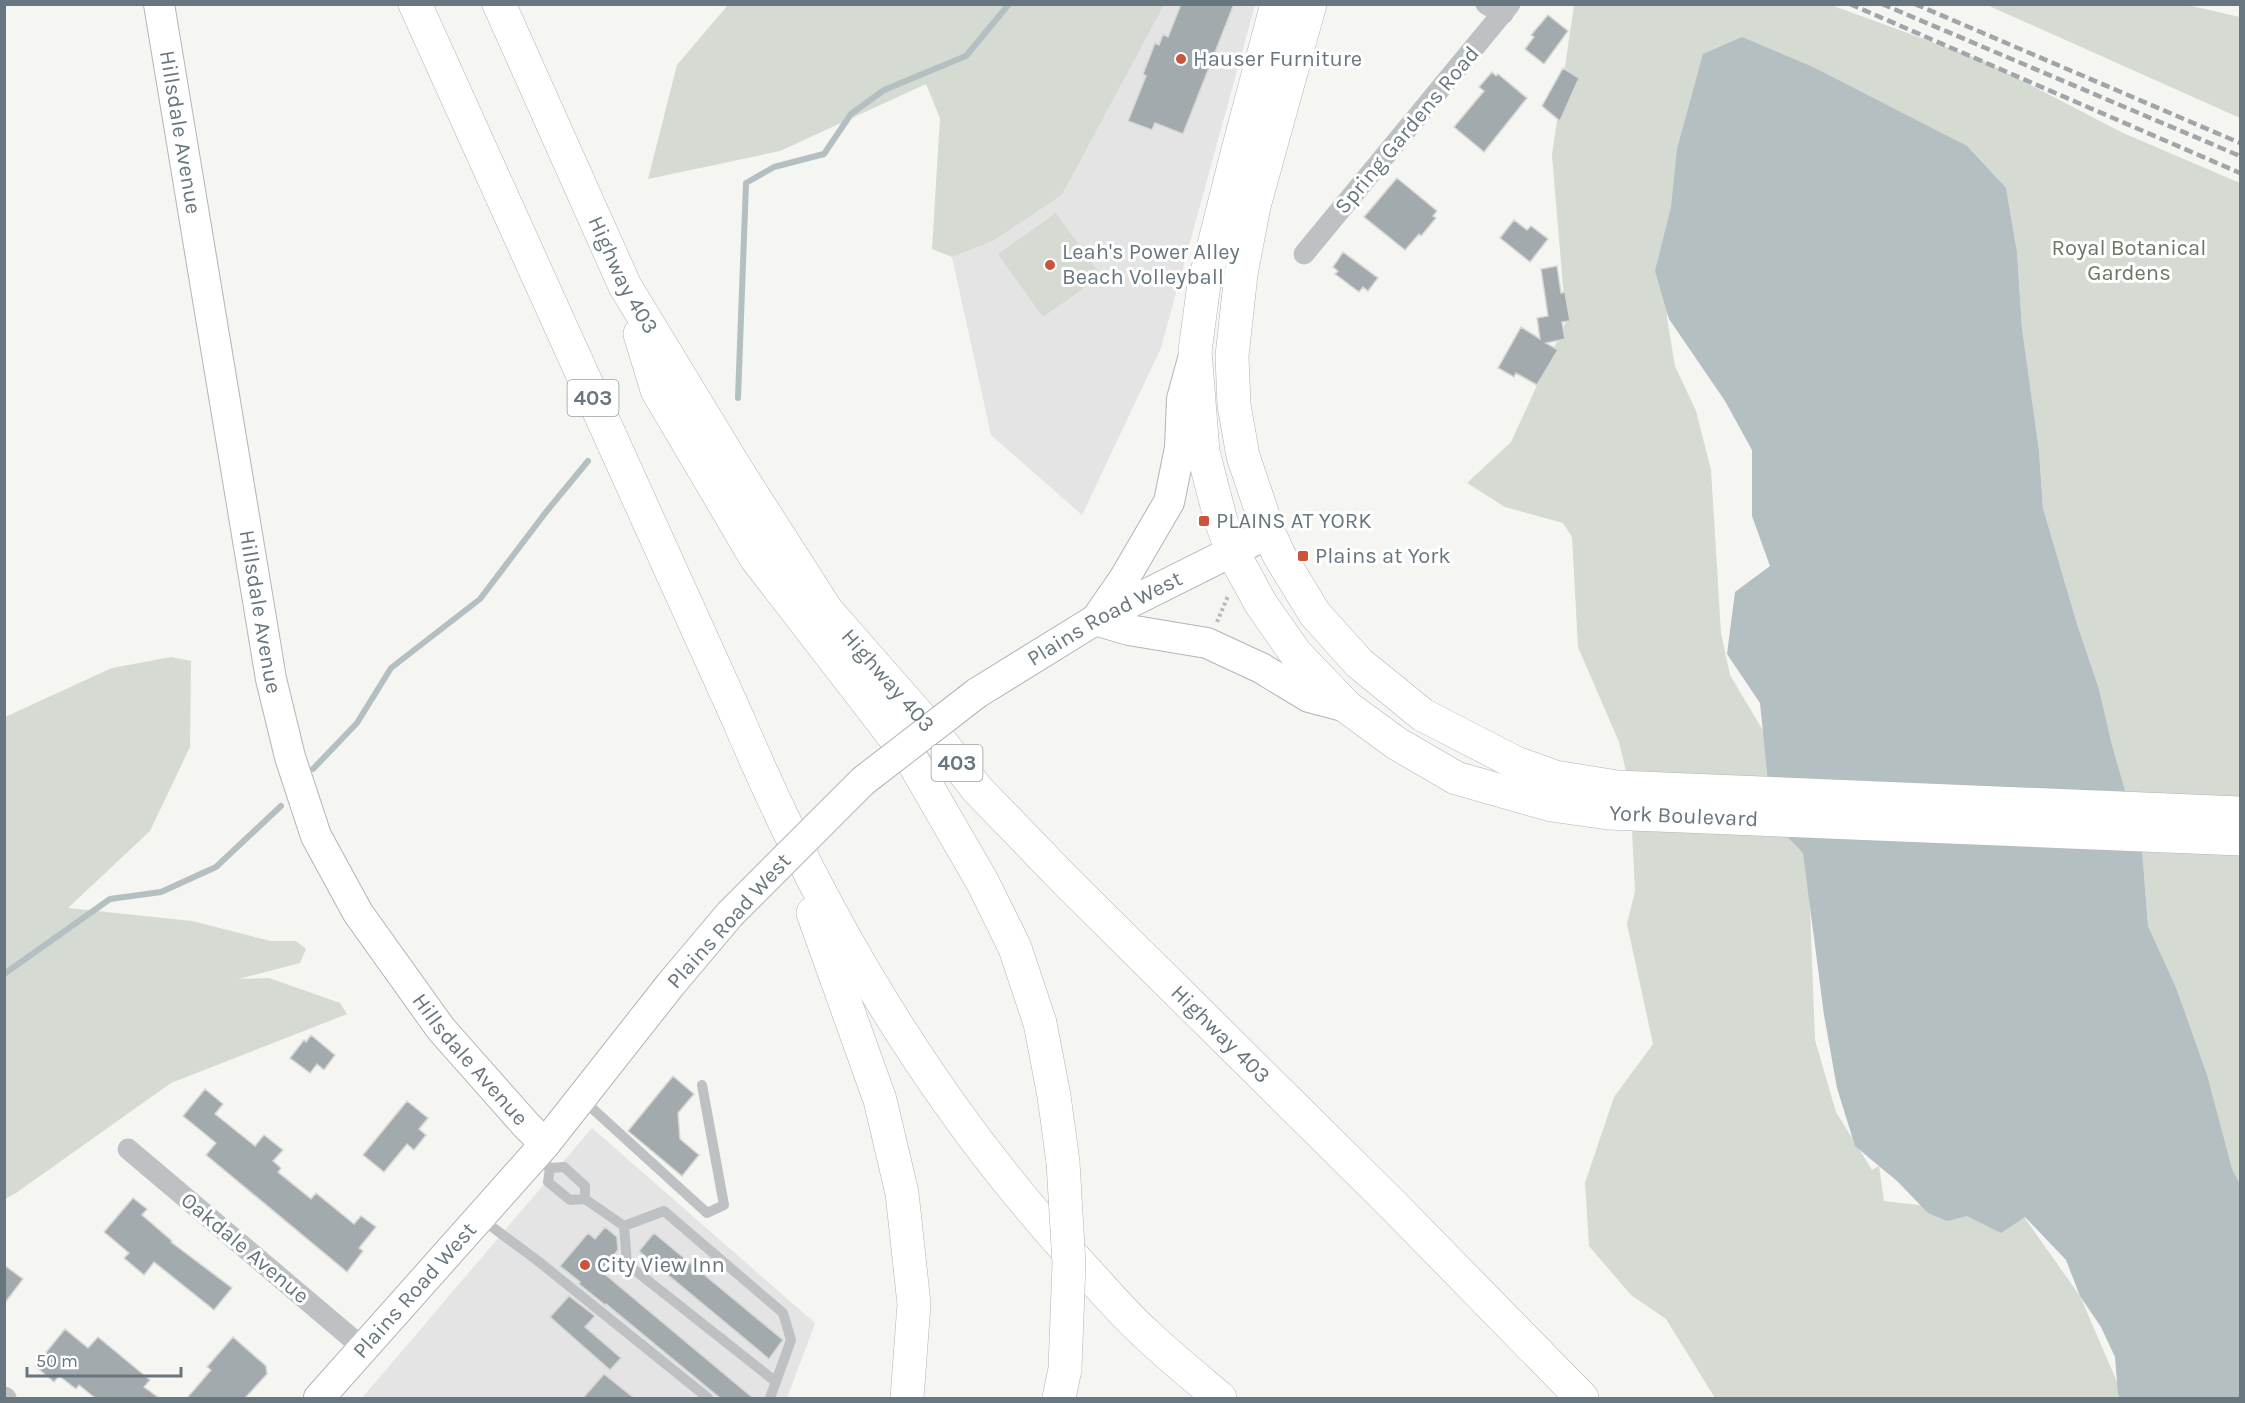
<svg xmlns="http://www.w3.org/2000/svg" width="2245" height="1403" font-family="Karla,sans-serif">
<rect width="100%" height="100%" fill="#f5f5f2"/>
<path fill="#e3e4e3" d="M1164 5H1255L1161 348 1082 515 991 435 952 257 993 241 1062 195Z
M592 1128 815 1323 787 1398H362Z"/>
<path fill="#d5dad2" d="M728 5V4L1164 5 1062 195 993 241 952 257 932 249 940 118 926 84 780 151 648 179 677 65Z
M1574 5H1831L1984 61 2123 133 2240 183V1184L2232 1169 2175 985 2148 926 2142 849 2112 745 2099 689 2077 624 2043 508 2039 451 2022 328 2017 252 2006 188 1953 139 1838 81 1672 202 1667 318 1675 366 1696 411 1711 470 1721 633 1730 675 1806 803 1815 1040 1836 1112 1872 1170 1879 1166 1884 1201 2024 1217 2080 1296 2124 1398H1715L1666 1319 1631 1295 1589 1246 1585 1183 1614 1097 1653 1044 1627 924 1635 891 1630 788 1619 742 1578 647 1572 537 1563 523 1505 507 1467 483 1511 442 1566 322 1552 155Z
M2187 5 2240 17V118L1987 5Z
M1056 213 1101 276 1043 317 998 254Z
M171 657 191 661 190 747 150 831 68 908 192 921 271 941H296L306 949 300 963 239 979 269 978 340 1003 347 1014 171 1083 16 1193 5 1199V717L112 668Z"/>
<path fill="#b4bfc2" d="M1742 37 1813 67 1967 146 2006 188 2017 252 2022 328 2039 451 2043 508 2077 624 2099 689 2112 745 2142 849 2148 926 2175 985 2207 1075 2232 1169 2240 1184V1398H2120L2118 1394 2115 1357 2101 1327 2080 1296 2066 1260 2025 1217 2001 1233 1967 1216 1947 1221 1928 1213 1897 1181 1855 1146 1837 1088 1824 1015 1803 853 1772 821 1760 703 1727 654 1735 592 1770 566 1752 516V450L1725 401 1669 319 1655 271 1671 207 1677 149 1703 54Z"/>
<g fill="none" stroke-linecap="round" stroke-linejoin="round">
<path stroke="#b4bfc2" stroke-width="6" d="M738 398 746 183 774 167 824 154 851 114 884 90 966 56 1009 4
M313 769 357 723 391 668 480 599 546 512 588 461
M4 974 110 899 161 892 216 867 281 806"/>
</g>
<path fill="#a3aaae" stroke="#d7d7d5" stroke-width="1.5" d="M1181 4H1234L1183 134 1155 123 1152 130 1128 121 1146 76 1143 74 1155 43 1159 45 1163 34 1168 37Z
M1548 15 1568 31 1544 64 1525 49 1534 37 1531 35Z
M1563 68 1579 78 1560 121 1542 106Z
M1492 72 1496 76 1498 74 1527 98 1484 152 1454 127 1484 91 1479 87Z
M1397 178 1437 211 1433 216 1436 218 1421 236 1419 234 1405 250 1364 217Z
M1514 220 1527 230 1531 226 1548 239 1530 262 1500 238Z
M1343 252 1378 278 1368 291 1363 287 1359 292 1335 274 1338 271 1333 267Z
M1557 266 1561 293 1565 292 1570 321 1562 322 1565 339 1546 343 1558 350 1537 385 1516 373 1514 377 1498 368 1521 327 1540 339 1537 318 1548 316 1541 269Z
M311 1035 335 1055 324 1070 317 1064 310 1073 290 1058 304 1040 306 1042Z
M673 1076 694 1094 678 1113 680 1139 699 1155 682 1176 628 1131Z
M205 1089 223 1104 215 1114 255 1146 264 1135 283 1150 273 1161 281 1168 278 1172 311 1199 316 1193 354 1224 361 1216 376 1227 359 1248 363 1251 347 1272 206 1155 216 1143 183 1116Z
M407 1101 428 1118 419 1129 426 1135 414 1150 407 1144 384 1172 363 1155Z
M133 1198 147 1209 142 1215 172 1241 171 1242 232 1288 214 1310 154 1262 144 1275 124 1258 129 1253 104 1232Z
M605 1227 617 1237 618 1250 601 1271 753 1398H720L606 1304 605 1305 579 1284 580 1282 560 1266 588 1233 595 1239Z
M654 1233 783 1340 769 1359 639 1251Z
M4 1265 23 1279 4 1304Z
M569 1296 595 1316 585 1327 621 1358 610 1370 550 1317Z
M65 1329 88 1348 98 1337 150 1380 144 1387 159 1398H95L79 1385 76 1389 59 1376 54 1382 35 1366Z
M233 1337 266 1366 267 1374 245 1398H187L211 1370 207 1367Z
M604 1374 634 1398H583Z"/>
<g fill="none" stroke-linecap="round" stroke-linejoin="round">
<defs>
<g id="secondary">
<path id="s1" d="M159 4 271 679 290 757 316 836 358 913 441 1029 526 1125 545 1144"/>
<path d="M1097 618 1124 579 1169 502 1180 448 1182 399 1193 359"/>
<path d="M1095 620 1129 630 1207 643 1261 668 1309 697 1347 707"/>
<path id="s2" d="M977 693 1095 620 1269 533"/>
<path id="s3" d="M319 1398 545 1144 671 984 730 914"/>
</g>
<g id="primary">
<path id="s4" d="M1277 4 1238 150 1204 284 1195 351 1203 452 1221 521 1232 551 1261 604 1296 654 1347 707 1396 743 1456 778 1551 805 1608 813 2240 839"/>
<path d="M1310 4 1254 206 1241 274 1232 356 1234 405 1243 456 1269 533 1279 555 1315 614 1359 663 1423 715 1516 763 1555 777 1617 787 2240 813"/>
</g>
<g id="highway">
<path d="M415 4 739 721C824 922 938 1114 1089 1274 1107 1294 1125 1315 1145 1333 1169 1356 1195 1377 1220 1398"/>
<path id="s5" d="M499 4 625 286 738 472 827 611 934 733 977 789 1067 882 1391 1203 1582 1398"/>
<path d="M640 334 657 390 756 558 912 760 983 883 1015 948 1040 1023 1054 1096 1063 1162"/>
<path d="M813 913 880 1100 902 1193 914 1304 907 1398"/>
<path d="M1059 1398 1065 1369"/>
</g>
</defs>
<use href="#secondary" stroke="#b0b5b8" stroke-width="32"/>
<use href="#primary" stroke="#b1b5b8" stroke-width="34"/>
<use href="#highway" stroke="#b1b4b6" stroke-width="34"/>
<path stroke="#b7babc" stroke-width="4" stroke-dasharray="3 3" stroke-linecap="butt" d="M1217 622 1228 596"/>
<path stroke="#bdc1c3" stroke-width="10" d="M583 1100 707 1213 724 1205 702 1085
M536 1157 550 1168 564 1167 585 1186V1199L570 1200 548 1182 550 1168
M585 1199 624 1226 664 1211 783 1313 791 1340 770 1398
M480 1218 538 1261 708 1398
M624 1226 627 1264 776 1382"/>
<path stroke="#bdc1c3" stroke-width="21" d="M1486 4 1503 14
M1304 254 1510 4
M128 1149 362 1347
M4 1397 6 1398"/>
<use href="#secondary" stroke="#fff" stroke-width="30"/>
<use href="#primary" stroke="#fff" stroke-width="33"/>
<use href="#highway" stroke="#fff" stroke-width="33"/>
<path stroke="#9fa5a9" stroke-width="4.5" stroke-dasharray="9 4.5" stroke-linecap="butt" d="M1850 4 2240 173
M1882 4 2240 156
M1915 4 2240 143"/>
<defs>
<path id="secondary-bridge" d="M730 914 863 781 977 693"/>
<path id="highway-bridge" d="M1063 1162 1069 1264 1065 1369"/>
</defs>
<use href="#secondary-bridge" stroke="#b0b5b8" stroke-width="32" stroke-linecap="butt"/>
<use href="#highway-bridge" stroke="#b1b4b6" stroke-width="34" stroke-linecap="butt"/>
<use href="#secondary-bridge" stroke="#fff" stroke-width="30"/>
<use href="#highway-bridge" stroke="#fff" stroke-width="33"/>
</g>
<g fill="#cc533c" stroke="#fff" stroke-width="2">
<circle cx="1181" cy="59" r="6"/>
<circle cx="1050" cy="265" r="6"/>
<rect x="1198" y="515" width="12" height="12" rx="3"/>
<rect x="1297" y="550" width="12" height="12" rx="3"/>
<circle cx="585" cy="1265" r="6"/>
</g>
<g text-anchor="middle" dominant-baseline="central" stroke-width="6" stroke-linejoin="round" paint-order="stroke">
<g fill="#fff" stroke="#95a0a5" stroke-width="1.5">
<rect x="567.5" y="380" width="51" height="36" rx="4.5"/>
<rect x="931.5" y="745" width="51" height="36" rx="4.5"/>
</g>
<g font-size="21" font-weight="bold" fill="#68777f">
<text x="593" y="398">403</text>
<text x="957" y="763">403</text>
</g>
<g font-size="22" fill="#68777f" stroke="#fff" text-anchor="start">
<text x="1193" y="59">Hauser Furniture</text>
<text x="1062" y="252">Leah's Power Alley<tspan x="1062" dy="25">Beach Volleyball</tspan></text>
<text x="1216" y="521">PLAINS AT YORK</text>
<text x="1315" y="556">Plains at York</text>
<text x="597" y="1265">City View Inn</text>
</g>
<g font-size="22" fill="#68777f" stroke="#fff">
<text transform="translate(1407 130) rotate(-50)">Spring Gardens Road</text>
<text stroke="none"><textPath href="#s1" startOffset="130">Hillsdale Avenue</textPath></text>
<text stroke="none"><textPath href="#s5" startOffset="298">Highway 403</textPath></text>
<text stroke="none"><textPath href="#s1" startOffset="616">Hillsdale Avenue</textPath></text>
<text stroke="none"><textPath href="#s2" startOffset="148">Plains Road West</textPath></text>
<text stroke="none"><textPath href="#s5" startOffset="784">Highway 403</textPath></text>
<text stroke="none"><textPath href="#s4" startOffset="1119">York Boulevard</textPath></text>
<text transform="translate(729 921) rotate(-48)">Plains Road West</text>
<text stroke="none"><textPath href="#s5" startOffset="1270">Highway 403</textPath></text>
<text stroke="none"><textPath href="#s1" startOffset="1120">Hillsdale Avenue</textPath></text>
<text transform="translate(245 1248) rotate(40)">Oakdale Avenue</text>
<text stroke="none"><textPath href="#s3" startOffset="144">Plains Road West</textPath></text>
</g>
<g font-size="22" fill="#6b7766" stroke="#fff">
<text x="2129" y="248">Royal Botanical<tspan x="2129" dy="25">Gardens</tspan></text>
</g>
</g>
<rect width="2245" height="1403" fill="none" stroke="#68777f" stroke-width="12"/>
<path d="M27 1367v9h154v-9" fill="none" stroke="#68777f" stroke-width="3"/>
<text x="36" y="1367" font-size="18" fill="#68777f" stroke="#ffffff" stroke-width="4.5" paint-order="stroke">50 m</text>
</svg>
